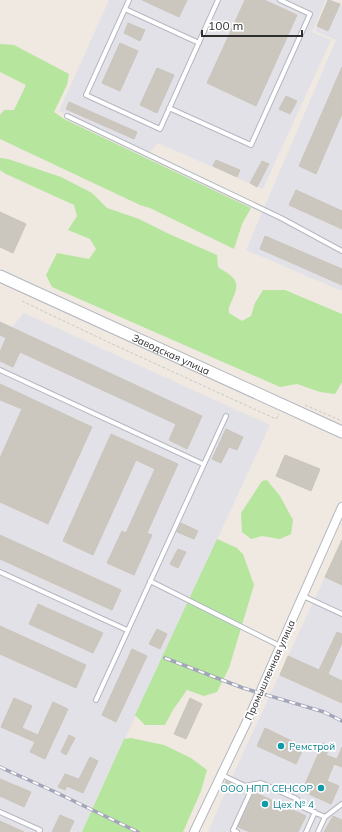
<svg xmlns="http://www.w3.org/2000/svg" width="342" height="832" font-family="Mulish,sans-serif">
<rect width="100%" height="100%" fill="#efe9e1"/>
<path fill="#e3e1e8" d="M109 0H326L312 32 331 40 263 189 158 143 149 153 59 111Z
M328 0H332L342 5V291L246 250 336 40 315 31Z
M24 313 270 425 82 832H0V322L11 328Z
M342 540V832H208L231 779Z"/>
<path fill="#b6e59e" d="M0 44 14 45 69 74 67 85 54 112 64 119 251 208 242 224 234 249 150 208 140 205 0 139V115L4 110H14L26 85 0 72Z
M0 158 8 159 61 177 92 193 107 208 139 219 169 234 217 255 218 267C231 276 242 279 233 298 231 304 228 306 229 313L242 321 251 316 255 303 263 290H285L342 314V382L335 394 320 392 297 384 280 387 52 287 46 275 57 253 89 259 96 249 90 239 68 230 77 216 74 205 6 174 0 170Z
M267 480 280 496 293 520 291 534 280 539 262 536 251 539 242 532 241 513 262 481Z
M217 539 237 548 243 554 254 585 229 668 217 692 204 696 187 690 173 710 165 725H145L135 715Z
M131 738 164 745 191 758 207 770 201 791 183 832H82L124 739Z"/>
<path fill="#cbc7bf" stroke="#cbc5ba" d="M142 0H187L179 17Z
M245 0H264L297 15 256 106 207 83Z
M328 0 340 4 328 31 317 26Z
M128 23 145 30 140 41 124 33Z
M120 43 138 51 120 91 102 83Z
M342 67V114L316 174 299 166Z
M157 68 174 75 157 113 140 105Z
M286 96 297 101 290 114 279 109Z
M69 102 137 132 134 139 66 109Z
M216 160 240 170 237 177 213 166Z
M262 161 269 164 257 187 250 183Z
M296 190 342 211V229L289 205Z
M0 212 26 224 13 253 0 247Z
M265 236 342 269V285L260 249Z
M0 322 202 416 187 449 169 440 176 424 20 352 13 367 0 361V352L6 338 0 335Z
M0 384 92 427 48 524 0 502V458L22 409 0 400Z
M226 429 243 437 237 450 229 447 221 463 212 459Z
M111 434 178 464 147 533 152 535 134 575 107 563 122 531 126 533 155 469 136 460 93 555 63 541Z
M285 455 320 469 311 491 276 476Z
M181 523 198 531 194 539 177 532Z
M0 535 121 590 112 610 0 559Z
M342 540V585L325 577Z
M178 549 186 552 178 568 170 564Z
M38 604 103 633 93 653 29 624Z
M0 626 86 665 76 688 0 654Z
M157 629 167 634 160 649 149 644Z
M337 632 342 634V643L328 674 342 681V703L280 675 288 656 319 670Z
M132 649 147 656 116 722 102 715Z
M14 698 32 706 22 728 38 735 53 702 68 709 45 759 30 752 35 742 1 727Z
M190 698 202 704 186 739 174 734Z
M265 728 304 747 296 764 257 746Z
M69 735 75 738 66 755 61 752Z
M323 743 330 746 326 755 337 759 342 747V767L334 764 327 781 339 786 331 804 302 791Z
M90 757 98 761 83 793 67 786 65 790 58 787 65 774 79 779Z
M0 779 31 792 24 807 0 796Z
M226 781 235 786 231 792 222 788Z
M254 792 306 816 298 832H250L238 827Z
M60 815 74 821 69 832H52Z
M333 816 342 820V832H324Z
M0 821 24 832H0Z"/>
<g fill="none" stroke-linecap="round" stroke-linejoin="round">
<defs>
<path id="service" d="M129 0 86 95 160 129 218 0
M125 9 199 43
M169 108 251 145 310 14 280 0
M67 116 281 218 342 251
M0 370 203 464
M0 572 127 630
M150 581 280 646
M303 596 342 614
M96 700 226 416
M222 775 245 786 261 783 297 799 302 807 325 817 318 832
M0 812 40 830 39 832
M325 817 342 804
M237 832 233 830 254 784
M306 832 315 812"/>
<path id="minor" d="M194 832 250 715 342 507"/>
<g id="secondary">
<path id="s1" d="M0 276 342 432"/>
</g>
</defs>
<use href="#service" stroke="#b4b7c1" stroke-width="6"/>
<use href="#minor" stroke="#b4b7c1" stroke-width="10"/>
<use href="#secondary" stroke="#b4b7c1" stroke-width="13"/>
<path stroke="#c9c9c9" stroke-width="1" stroke-dasharray="3 2" stroke-linecap="butt" d="M22 301 110 343 276 419 279 414
M305 405 342 421"/>
<use href="#service" stroke="#fff" stroke-width="4"/>
<use href="#minor" stroke="#fff" stroke-width="8"/>
<use href="#secondary" stroke="#fff" stroke-width="11"/>
<defs>
<path id="rail" d="M165 658 243 688 324 712 342 721
M0 767 53 791 138 832"/>
</defs>
<use href="#rail" stroke="#a3a6b8" stroke-width="3.5"/>
<use href="#rail" stroke="#fff" stroke-width="2" stroke-dasharray="6" stroke-linecap="butt"/>
</g>
<g fill="#0f9aa8" stroke="#fff" stroke-width="1.5">
<circle cx="281" cy="746" r="4"/>
<circle cx="321" cy="788" r="4"/>
<circle cx="265" cy="804" r="4"/>
</g>
<g text-anchor="middle" dominant-baseline="central" stroke-width="3.5" stroke-linejoin="round" paint-order="stroke">
<g font-size="10" fill="#2e2e2e" stroke="#fff">
<text stroke="none"><textPath href="#s1" startOffset="188">Заводская улица</textPath></text>
<text transform="translate(270 670) rotate(-66)">Промышленная улица</text>
</g>
<g font-size="10" fill="#0d838f" stroke="#fff" text-anchor="start">
<text x="289" y="746">Ремстрой</text>
<text x="313" y="788" text-anchor="end">ООО НПП СЕНСОР</text>
<text x="273" y="804">Цех № 4</text>
</g>
</g>
<path d="M202 30v6h100v-6" fill="none" stroke="#2e2e2e" stroke-width="2"/>
<text x="208" y="30" font-size="12" fill="#2e2e2e" stroke="#ffffff" stroke-width="3" paint-order="stroke">100 m</text>
</svg>
